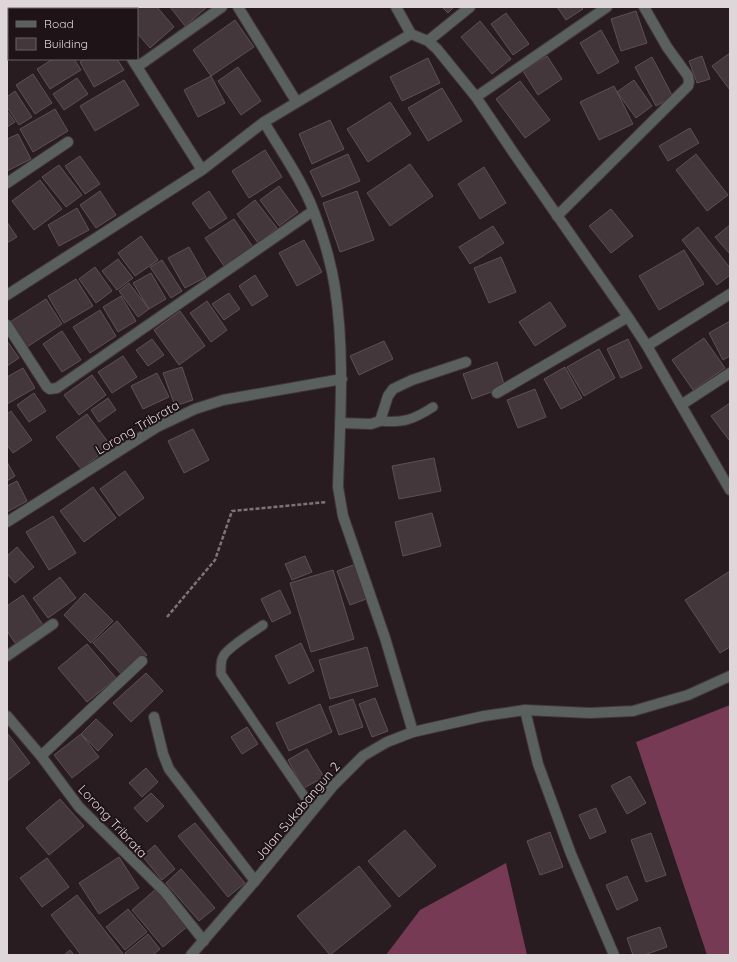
<svg xmlns="http://www.w3.org/2000/svg" width="737" height="962" font-family="Quicksand,sans-serif">
<rect width="100%" height="100%" fill="#281c21"/>
<path fill="#773a54" d="M730 705V955H707L636 742Z
M506 863 527 955H386L420 910Z"/>
<path fill="#44373c" stroke="#5e5055" d="M122 7H157L174 27 150 48 137 33V9H120Z
M170 7H207L185 26Z
M442 7H454L448 13Z
M557 7H581L583 9 566 20Z
M636 11 647 43 621 51 611 19Z
M506 13 529 44 513 55 491 24Z
M235 20 254 47 211 76 193 50Z
M480 21 511 59 492 74 461 37Z
M601 30 619 62 598 74 580 43Z
M7 39 9 42V58L7 59Z
M730 53V90L712 66Z
M547 56 562 79 538 95 523 71Z
M702 56 710 79 697 83 689 61Z
M652 57 673 97 656 106 635 67Z
M428 58 440 83 402 101 390 77Z
M53 59H74L81 70 50 89 37 69Z
M85 59H117L124 70 94 87 80 62Z
M238 67 261 101 241 115 218 81Z
M33 74 52 103 35 114 16 85Z
M211 76 225 103 198 117 184 90Z
M77 78 88 94 64 110 53 94Z
M124 80 139 105 95 131 80 106Z
M634 80 652 106 636 118 617 92Z
M520 81 550 120 525 138 496 99Z
M614 86 633 124 599 140 580 102Z
M442 88 462 121 428 141 408 108Z
M15 91 32 117 19 125 7 107V97Z
M390 102 411 134 368 162 347 129Z
M55 109 68 131 33 152 20 129Z
M7 111 15 122 7 127Z
M330 120 344 149 312 164 299 134Z
M690 128 699 143 668 161 659 146Z
M18 134 31 159 7 171V139Z
M265 150 282 177 249 198 232 171Z
M348 154 360 181 322 197 310 171Z
M696 154 728 195 707 211 676 170Z
M80 156 100 184 85 194 65 166Z
M410 164 433 196 390 226 367 193Z
M59 165 82 195 66 207 42 177Z
M484 167 506 203 480 219 458 184Z
M40 180 62 209 34 230 12 201Z
M279 186 298 212 279 226 260 200Z
M100 191 116 215 96 228 80 205Z
M209 191 227 218 210 229 192 203Z
M357 191 374 240 340 252 323 203Z
M255 200 277 228 258 243 237 214Z
M77 208 89 230 59 246 48 225Z
M611 209 633 236 611 253 589 226Z
M234 219 253 247 224 266 205 238Z
M7 222 17 237 7 243Z
M730 225V254L715 237Z
M493 226 504 243 470 264 459 247Z
M698 227 730 268V275L717 285 682 240Z
M141 236 158 260 135 276 118 253Z
M304 240 322 272 297 286 279 253Z
M189 247 206 277 185 288 168 258Z
M684 250 704 284 659 310 639 276Z
M501 257 516 292 489 303 474 268Z
M118 259 133 278 117 290 102 271Z
M162 260 182 291 171 298 150 267Z
M95 267 112 291 96 303 79 279Z
M151 273 166 299 149 309 133 283Z
M255 275 268 296 252 306 239 286Z
M76 279 93 306 64 323 48 296Z
M129 283 149 309 138 317 119 291Z
M229 293 240 309 224 320 212 304Z
M121 296 136 321 118 332 103 307Z
M46 299 62 324 27 347 10 322Z
M207 301 227 330 211 342 190 313Z
M550 302 566 326 535 346 519 322Z
M100 310 116 336 90 353 73 327Z
M180 311 205 346 179 365 154 330Z
M730 321V356L723 360 709 333Z
M62 331 81 360 62 372 43 344Z
M704 338 725 368 693 390 672 360Z
M152 339 164 355 148 366 136 350Z
M628 339 642 368 621 378 607 349Z
M7 341 19 358 7 366Z
M384 341 393 359 359 375 350 356Z
M599 349 615 378 584 396 567 367Z
M123 356 137 377 112 393 98 372Z
M497 362 505 387 472 399 463 374Z
M182 367 193 400 175 406 163 373Z
M565 367 582 398 561 409 544 379Z
M23 368 35 388 7 404V377Z
M157 373 169 397 143 409 131 386Z
M92 375 106 395 79 415 64 395Z
M535 389 546 417 518 428 507 400Z
M34 393 46 411 29 422 17 405Z
M108 398 116 410 99 422 91 410Z
M730 403V439L729 440 711 416Z
M11 411 32 440 13 453 7 445V414Z
M87 414 111 446 81 469 56 437Z
M193 429 209 460 184 473 168 441Z
M434 458 441 491 399 499 392 466Z
M7 462 15 476 7 481Z
M125 471 144 498 119 516 100 489Z
M17 481 27 501 7 512V486Z
M93 487 116 518 84 542 60 511Z
M432 513 441 546 403 556 395 522Z
M53 516 76 553 49 570 26 532Z
M17 547 34 567 15 583 7 574V556Z
M305 556 312 572 292 580 285 564Z
M356 564 369 598 350 605 337 571Z
M333 570 354 639 311 652 290 583Z
M730 571V647L720 653 685 600Z
M60 577 76 598 48 618 33 598Z
M280 590 291 613 272 622 261 599Z
M85 593 113 621 91 643 64 615Z
M23 595 43 625 15 643 7 631V606Z
M117 621 147 655 123 676 93 643Z
M301 643 314 671 289 684 275 656Z
M87 644 116 678 87 702 58 668Z
M367 647 378 686 330 699 319 660Z
M146 673 163 691 131 722 113 703Z
M375 698 388 731 372 737 359 704Z
M353 699 363 727 339 735 329 707Z
M320 704 332 732 289 751 276 723Z
M96 719 113 735 98 751 81 734Z
M247 727 258 744 242 754 231 737Z
M8 734 30 763 7 781V735Z
M81 734 99 757 72 778 54 755Z
M307 749 324 777 304 788 288 760Z
M146 768 158 782 142 797 129 783Z
M630 776 646 803 627 814 611 786Z
M151 793 164 806 147 822 134 808Z
M60 799 84 826 49 855 26 828Z
M596 808 606 832 590 839 579 815Z
M195 823 245 883 228 897 178 836Z
M405 830 436 866 399 897 368 861Z
M550 832 563 867 540 875 527 841Z
M651 833 666 875 646 882 631 840Z
M155 845 175 869 162 880 142 856Z
M119 857 139 888 99 914 79 883Z
M47 858 69 887 42 907 20 878Z
M359 866 391 906 330 955 297 916Z
M181 869 215 908 199 921 166 883Z
M627 876 638 900 617 910 606 885Z
M156 889 188 926 163 947 132 910Z
M77 895 124 955H81L51 915Z
M128 909 147 932 125 950 106 927Z
M660 927 667 947 644 955H633L627 938Z
M148 934 160 949 153 955H127L125 953Z
M70 950 74 955H64Z"/>
<g fill="none" stroke-linecap="round" stroke-linejoin="round">
<defs>
<path id="service" d="M380 421C403 423 413 420 433 407
M263 625C253 632 230 646 224 655 220 661 221 667 221 674L313 809"/>
<path id="minor" d="M19 7 20 9
M238 7 296 101
M396 7 411 34
M428 41 470 7
M132 59 202 170
M137 67 222 7
M476 97 607 7
M264 122C281 151 302 180 314 212 323 236 331 262 335 288 345 354 340 421 338 487L343 516 385 638 413 732
M7 183 68 142
M557 216 688 86 689 82 688 76 667 47 644 7
M7 295 202 170 264 122 411 34 428 41 437 49 476 97 515 155 628 317 647 346 730 490
M7 325 47 387 50 389 57 388 313 211
M647 346 730 294
M497 393 628 317
M681 405 730 373
M340 423 371 424 380 421 388 396 393 389 412 380 466 362
M7 522 157 427 195 409 223 400 342 379
M7 656 53 624
M525 710 538 764 571 854 614 955
M7 716 41 756 79 807 164 891 204 941
M154 717 163 754 169 769 255 881
M41 756 142 661"/>
<path id="tertiary" d="M191 955 255 881 333 786 363 756 387 742 413 732 484 716 525 710 590 713 633 711 688 695 730 676"/>
</defs>
<use href="#service" stroke="#42363b" stroke-width="11"/>
<use href="#minor" stroke="#42363b" stroke-width="12"/>
<use href="#tertiary" stroke="#42363b" stroke-width="12"/>
<path stroke="#7e7377" stroke-width="2.5" stroke-dasharray="4 2" stroke-linecap="butt" d="M167 617 215 560 232 511 327 502"/>
<use href="#service" stroke="#59605e" stroke-width="9"/>
<use href="#minor" stroke="#59605e" stroke-width="10"/>
<use href="#tertiary" stroke="#59605e" stroke-width="10"/>
</g>
<g text-anchor="middle" dominant-baseline="central" stroke-width="4" stroke-linejoin="round" paint-order="stroke">
<g font-size="13" fill="#dfd6d9" stroke="#1e1317">
<text transform="translate(137 427) rotate(-30)">Lorong Tribrata</text>
<text transform="translate(297 811) rotate(-50)">Jalan Sukabangun 2</text>
<text transform="translate(113 821) rotate(47)">Lorong Tribrata</text>
</g>
</g>
<rect width="737" height="962" fill="none" stroke="#dfd6d9" stroke-width="16"/>
<rect x="8" y="8" width="130" height="52" fill="#1e1317" stroke="#6b6165"/>
<rect x="16" y="21" width="20" height="6" fill="#59605e" stroke="#6b6165"/>
<text x="44" y="28" font-size="12" fill="#dfd6d9">Road</text>
<rect x="16" y="38" width="20" height="12" fill="#44373c" stroke="#6b6165"/>
<text x="44" y="48" font-size="12" fill="#dfd6d9">Building</text>
</svg>
